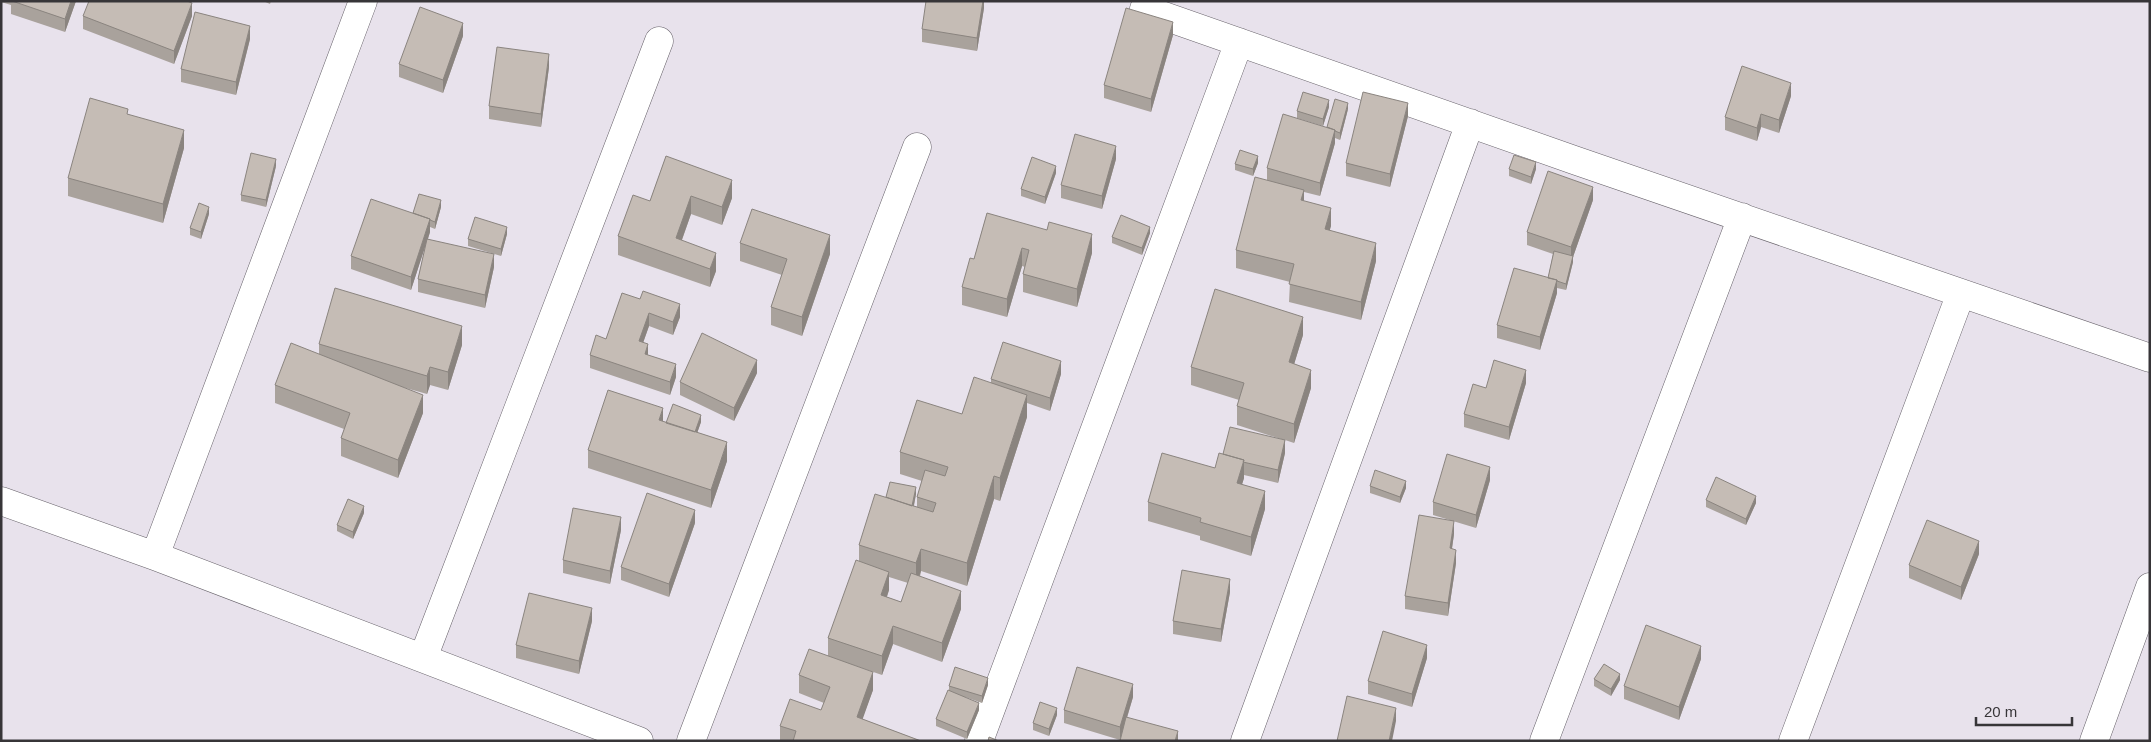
<svg xmlns="http://www.w3.org/2000/svg" width="2151" height="742" font-family="Helvetica,sans-serif">
<rect width="100%" height="100%" fill="#e8e2ec"/>
<g fill="none" stroke-linecap="round" stroke-linejoin="round">
<defs>
<path id="minor" d="M1144 9 1574 160 2150 358
M1 501 155 556 639 741
M155 556 363 1
M423 658 659 41
M691 741 917 147
M979 741 1239 42
M1245 741 1470 123
M1544 741 1742 217
M1793 741 1961 293
M2094 741 2150 587"/>
</defs>
<use href="#minor" stroke="#666169" stroke-width="29"/>
<use href="#minor" stroke="#fff" stroke-width="28"/>
</g>
<path fill="#a9a29c" fill-rule="evenodd" d="M1 1H76L65 32 11 14V5L1 2Z
M263 1H271L270 4Z
M984 1V8L977 51 922 42V29Z
M83 16H192L174 64 83 29Z
M1173 35 1151 112 1104 98V85Z
M463 36 443 93 399 77V64Z
M250 39 236 95 181 82V69Z
M549 67 541 127 489 119V106Z
M1791 96 1779 133 1761 127 1757 141 1725 130V117Z
M1329 107 1323 126 1297 118V111Z
M1348 109 1340 140 1335 138V143L1320 196 1304 192V201L1331 226 1329 230 1376 261 1361 320 1289 302 1290 282 1236 268V250L1267 180V168L1327 127Z
M128 114 184 148 163 223 68 196V178Z
M1408 116 1390 187 1346 176V163Z
M666 156 732 198 722 225 691 214 682 240 716 271 710 287 618 255V236L650 201Z
M1116 159 1102 209 1061 198V185Z
M1258 163 1253 176 1235 170V164Z
M276 166 266 207 241 201V195Z
M1509 169H1536L1531 184 1509 176Z
M1056 173 1045 204 1021 196V189Z
M1593 200 1573 257V262L1566 290 1557 288V293L1540 350 1497 338V325L1548 278 1553 254 1527 245V232Z
M441 207 435 229 430 227V232L428 239 494 267 485 308 418 292V279L426 243 411 290 351 269V256L413 213Z
M987 213 1092 253 1077 307 1023 292V274L1025 267 1022 266 1007 317 962 305V287L974 259Z
M209 214 201 239 190 235V228Z
M1150 233 1142 255 1112 243V237Z
M507 234 501 256 468 246V239Z
M740 243 830 254 802 336 771 325V307L782 275 740 261Z
M622 293 680 317 673 335 649 326 643 343 648 355 676 377 670 395 590 368V355L606 339Z
M1303 335 1294 364 1311 388 1294 443 1285 440V453L1278 483 1244 475V478L1242 484 1265 509 1251 556 1200 540V536L1148 521V502L1215 468 1223 454 1284 440 1237 425V406L1239 400 1191 385V367Z
M319 344 462 345 448 390 430 385 427 394 402 387 423 413 398 478 341 456V438L344 429 275 403V385L319 354Z
M757 373 734 421 680 395V382Z
M1061 374 1050 411 1027 403V417L1000 501 994 499 967 586 921 571 920 577 961 609 942 662 893 644 882 675 853 665 873 690 862 719 921 741H780V726L821 710 824 703 799 693V675L828 656V638L859 561V545L886 497 916 494 914 506 917 507V497L922 481 900 474V452L962 414 991 383V379ZM889 577 908 583 901 602 887 597 889 590Z
M1526 383 1509 440 1464 427V414L1486 388Z
M663 422 666 423 701 422 697 433 727 461 711 508 588 468V450Z
M1490 480 1476 528 1433 515V502Z
M1370 486 1406 488 1400 503 1370 493Z
M1706 500 1756 503 1746 525 1706 507Z
M364 513 353 539 337 531V525Z
M695 523 669 597 621 580V567Z
M621 530 610 584 563 573V560Z
M1454 534 1452 549 1456 563 1448 616 1405 609V596Z
M1979 554 1961 600 1909 578V565Z
M1230 592 1221 642 1173 634V621Z
M592 621 579 674 516 658V645Z
M1427 658 1412 707 1368 694V681Z
M1701 659 1679 720 1624 699V686Z
M1594 679 1620 680 1611 696 1594 686Z
M988 685 982 703 965 697 979 710 967 739 936 726V719L949 691V686Z
M1133 697 1127 718 1178 741 1120 740 1064 723V710Z
M1057 715 1049 736 1033 730V723Z"/>
<path fill="#8a847f" d="M71 1H76L65 32V19Z
M983 1H984V8L977 51V38Z
M192 3V16L174 64V51Z
M1173 22V35L1151 112V99Z
M463 23V36L443 93V80Z
M250 26V39L236 95V82Z
M549 54V67L541 127V114Z
M1791 83V96L1779 133V120Z
M1329 100V107L1323 126V119Z
M1348 103V109L1340 140V133Z
M1408 103V116L1390 187V174Z
M1761 114V127L1757 141V128Z
M184 130V148L163 223V204Z
M1335 130V143L1320 196V183Z
M1116 146V159L1102 209V196Z
M1258 156V163L1253 176V169Z
M276 159V166L266 207V200Z
M1536 162V169L1531 184V177Z
M1056 166V173L1045 204V197Z
M732 180V198L722 225V207Z
M1593 187V200L1573 257V262L1566 290V284L1571 260V247Z
M1304 190V208L1301 200Z
M691 196V214L676 256V238Z
M441 200V207L435 229V222Z
M209 207V214L201 239V232Z
M1331 208V226L1325 248V229Z
M430 219V232L411 290V277Z
M507 227V234L501 256V249Z
M1150 227V233L1142 255V248Z
M1092 234V253L1077 307V289Z
M830 235V254L802 336V317Z
M1376 243V261L1361 320V302Z
M1022 248V266L1007 317V299Z
M716 253V271L710 287V269Z
M494 254V267L485 308V295Z
M1557 280V293L1540 350V337Z
M680 304V317L673 335V322Z
M649 313V326L639 354V341Z
M1303 317V335L1289 381V362Z
M462 326V345L448 390V372Z
M648 344V357L645 354Z
M757 360V373L734 421V408Z
M1061 361V374L1050 411V398Z
M676 364V377L670 395V382Z
M430 367V385L427 394V376Z
M1311 370V388L1294 443V424Z
M1526 370V383L1509 440V427Z
M423 395V413L398 478V460Z
M1027 395V417L1000 501V478Z
M663 408V426L659 420Z
M701 415V422L693 445V438Z
M1285 440V453L1278 483V470Z
M727 442V461L711 508V490Z
M1244 460V478L1237 501V483Z
M1490 467V480L1476 528V515Z
M994 476V499L967 586V563Z
M1406 481V488L1400 503V497Z
M916 487V494L912 514V508Z
M1265 491V509L1251 556V537Z
M1756 496V503L1746 525V519Z
M364 506V513L353 539V532Z
M695 510V523L669 597V584Z
M621 517V530L610 584V571Z
M1454 521V534L1450 561V548Z
M1979 541V554L1961 600V587Z
M921 549V571L916 586V563Z
M1456 550V563L1448 616V603Z
M889 572V590L881 613V595Z
M1230 579V592L1221 642V629Z
M961 591V609L942 662V643Z
M592 608V621L579 674V661Z
M893 626V644L882 675V656Z
M1427 645V658L1412 707V694Z
M1701 646V659L1679 720V707Z
M873 672V690L857 735V717Z
M1620 674V680L1611 696V689Z
M988 678V685L982 703V696Z
M1133 684V697L1120 740V727Z
M979 703V710L967 739V732Z
M1057 708V715L1049 736V729Z
M1396 708V721L1392 741H1389Z
M1178 731V741H1175Z"/>
<path fill="#c5bcb5" stroke="#8a847f" d="M12 1H71L65 19Z
M89 1H187L192 3 174 51 83 16Z
M926 1H983L977 38 922 29Z
M420 7 463 23 443 80 399 64Z
M1126 8 1173 22 1151 99 1104 85Z
M195 12 250 26 236 82 181 69Z
M497 47 549 54 541 114 489 106Z
M1742 66 1791 83 1779 120 1761 114 1757 128 1725 117Z
M1303 92 1329 100 1323 119 1297 111Z
M1363 92 1408 103 1390 174 1346 163Z
M90 98 128 109 127 114 184 130 163 204 68 178Z
M1335 99 1348 103 1340 133 1335 131V130L1327 127Z
M1283 114 1335 130 1320 183 1267 168Z
M1075 134 1116 146 1102 196 1061 185Z
M1240 150 1258 156 1253 169 1235 164Z
M251 153 276 159 266 200 241 195Z
M1514 155 1536 162 1531 177 1509 169Z
M666 156 732 180 722 207 691 196 676 238 716 253 710 269 618 236 633 195 650 201Z
M1032 157 1056 166 1045 197 1021 189Z
M1548 171 1593 187 1571 247 1527 232Z
M1255 177 1304 190 1301 200 1331 208 1325 229 1376 243 1361 302 1289 284 1294 264 1236 250Z
M419 194 441 200 435 222 430 220V219L413 213Z
M371 199 430 219 411 277 351 256Z
M199 203 209 207 201 232 190 228Z
M752 209 830 235 802 317 771 307 787 259 740 243Z
M987 213 1047 230 1049 222 1092 234 1077 289 1023 274 1029 250 1022 248 1007 299 962 287 970 258 974 259Z
M1121 215 1150 227 1142 248 1112 237Z
M475 217 507 227 501 249 468 239Z
M427 239 494 254 485 295 418 279Z
M1554 251 1573 256 1566 284 1557 281V280L1548 278Z
M1514 268 1557 280 1540 337 1497 325Z
M335 288 462 326 448 372 430 367 427 376 319 344Z
M1215 289 1303 317 1289 362 1311 370 1294 424 1237 406 1244 383 1191 367Z
M643 291 680 304 673 322 649 313 639 341 648 344 645 354 676 364 670 382 590 355 596 335 606 339 622 293 640 299Z
M702 333 757 360 734 408 680 382Z
M1003 342 1061 361 1050 398 991 379Z
M291 343 423 395 398 460 341 438 350 413 275 385Z
M1494 360 1526 370 1509 427 1464 414 1473 384 1486 388Z
M974 377 1027 395 1000 478 994 476 967 563 921 549 916 563 859 545 875 494 933 512 936 503 917 497 925 470 945 476 948 467 900 452 917 400 962 414Z
M608 390 663 408 659 420 727 442 711 490 588 450Z
M673 404 701 415 695 432 666 423Z
M1230 427 1285 440 1278 470 1243 462 1244 460 1223 454Z
M1162 453 1215 468 1219 453 1244 460 1237 483 1265 491 1251 537 1200 522 1201 518 1148 502Z
M1447 454 1490 467 1476 515 1433 502Z
M1375 470 1406 481 1400 497 1370 486Z
M1716 477 1756 496 1746 519 1706 500Z
M890 482 916 487 912 506 886 497Z
M647 493 695 510 669 584 621 567Z
M348 499 364 506 353 532 337 525Z
M573 508 621 517 610 571 563 560Z
M1419 515 1454 521 1450 548 1456 550 1448 603 1405 596Z
M1927 520 1979 541 1961 587 1909 565Z
M856 560 889 572 881 595 901 602 911 573 961 591 942 643 893 626 882 656 828 638Z
M1182 570 1230 579 1221 629 1173 621Z
M529 593 592 608 579 661 516 645Z
M1646 625 1701 646 1679 707 1624 686Z
M1383 631 1427 645 1412 694 1368 681Z
M809 649 873 672 857 717 921 741H793L796 731 780 726 790 699 821 710 830 687 799 675Z
M1604 664 1620 674 1611 689 1594 679Z
M955 667 988 678 982 696 949 686Z
M1077 667 1133 684 1120 727 1064 710Z
M948 690 979 703 967 732 936 719Z
M1347 696 1396 708 1389 741H1337Z
M1040 702 1057 708 1049 729 1033 723Z
M1126 717 1178 731 1175 741H1120Z
M989 737 999 741H988Z"/>
<rect width="2151" height="742" fill="none" stroke="#373538" stroke-width="5"/>
<path d="M1976 717v8h96v-8" fill="none" stroke="#373538" stroke-width="2.5"/>
<text x="1984" y="717" font-size="15" fill="#373538" stroke="#e8e2ec" stroke-width="4" paint-order="stroke">20 m</text>
</svg>
